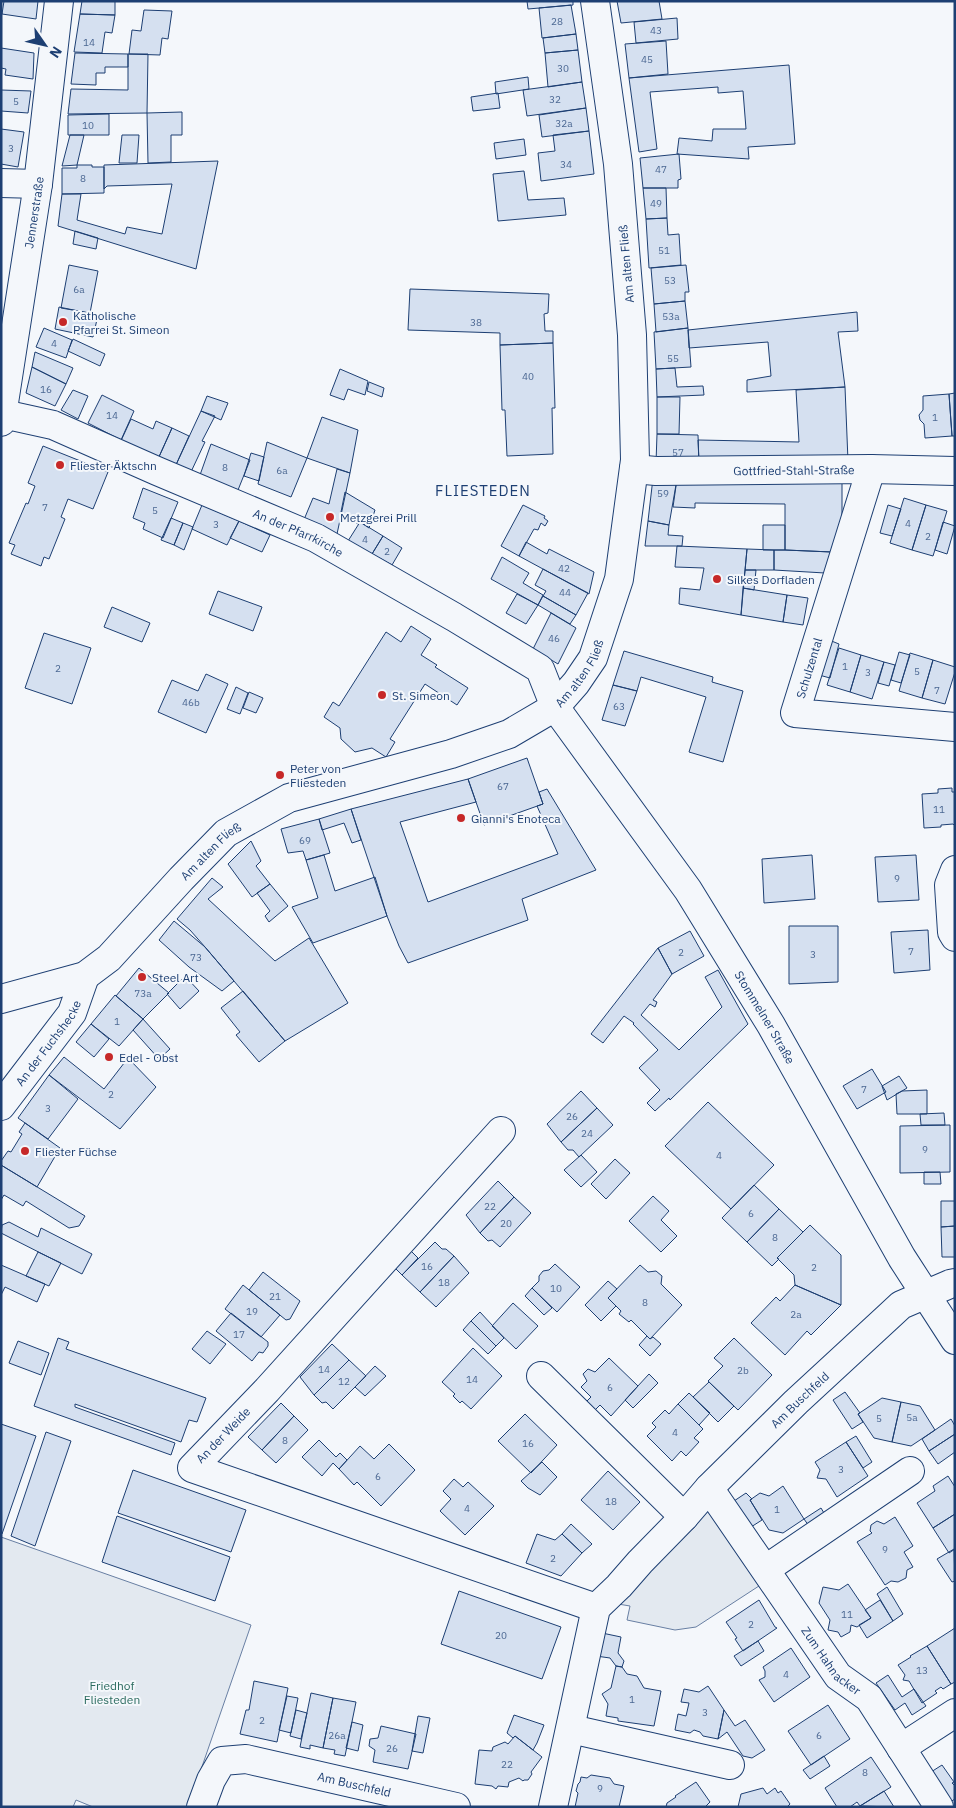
<svg xmlns="http://www.w3.org/2000/svg" width="956" height="1808" font-family="'IBM Plex Sans',sans-serif">
<rect width="100%" height="100%" fill="#f4f7fb"/>
<path fill="#e3e9f0" stroke="#687fa3" d="M708 1510 762 1584 696 1627 675 1630 627 1620 630 1606 612 1603Z
M1 1537 251 1625 188 1807H93L76 1800 73 1807H1Z"/>
<path fill="#d5e0f0" stroke="#1d3f73" d="M4 1H38L36 19 2 14Z
M82 1H115V15L80 14Z
M527 1H573V5L528 9Z
M617 1H659L662 19 621 23Z
M571 5 576 34 542 38 539 8Z
M144 10 172 11 168 39 162 38 160 55 129 54 132 30 141 31Z
M80 14 115 15 112 33 105 32 102 53 74 52Z
M677 18 678 39 636 43 634 22Z
M576 34 578 50 545 53 543 38Z
M666 41 668 74 629 78 625 44Z
M1 48 34 53 33 79 5 75 6 69 1 68Z
M578 50 582 82 548 87 545 53Z
M75 53 128 54V67H105V73H96V85L71 84Z
M128 54H148L147 113 68 114 71 89 128 90Z
M789 65 795 144 748 147 749 159 677 154 679 138 712 141 713 129H746L743 91 718 93V87L650 92 657 149 639 152 629 78Z
M528 77 529 89 496 94 495 82Z
M582 82 586 108 527 116 523 90Z
M1 90 31 91 28 113 1 111Z
M498 93 500 108 473 111 471 97Z
M586 108 589 131 542 137 539 115Z
M182 112V135H171V162L148 163 147 113Z
M109 114V135H68V115Z
M1 129 24 132 18 167 1 164Z
M589 131 594 174 541 181 538 153 555 151 553 135Z
M70 135H84L77 165 62 166Z
M122 135H139L137 163H119Z
M524 139 526 155 496 159 494 143Z
M679 154 681 179 678 180V188H643L640 158Z
M218 161 196 269 58 226 62 194H81L77 220 125 234 127 227 162 234 172 184 107 186 104 189V165Z
M77 165H92V167H104V193L62 194V168H77Z
M524 171 528 200 564 198 566 215 498 221 493 174Z
M643 188H666L667 218 646 219Z
M667 218 668 235 679 234 681 265 649 268 646 219Z
M75 231 98 238 96 249 73 244Z
M69 265 98 271 90 313 61 308Z
M686 265 689 292H685V301L654 304 651 268Z
M410 289 549 294 548 313 544 314 545 331H553V343L500 345V333L408 330Z
M685 301 688 328 656 332 654 304Z
M59 307 98 315 93 337 55 329Z
M857 312 858 331 838 332 845 387 747 392V380L771 376 768 342 689 348 688 330Z
M44 328 72 340 66 358 36 347Z
M688 328 691 367 656 369 654 332Z
M73 339 105 354 100 366 68 351Z
M553 343 555 408H552L553 454 507 456 505 410H502L500 345Z
M35 352 73 368 66 384 32 367Z
M32 367 66 384 55 406 26 393Z
M675 368 677 387 703 386 704 395 657 397 656 369Z
M340 369 368 381 365 395 348 389 344 400 330 395Z
M369 382 384 388 382 397 367 391Z
M845 387 848 461 699 463 698 440 799 442 796 390Z
M73 390 88 396 78 419 61 410Z
M955 393V436H952L949 394Z
M949 394 952 436 925 438 924 424 920 420 919 415 923 410V396Z
M102 395 134 411 121 440 88 423Z
M207 396 228 403 221 420 201 411Z
M657 397H680L679 434H657Z
M201 411 215 416 202 441 205 442 190 474 175 467Z
M322 417 358 430 350 473 307 458Z
M131 419 153 429 156 421 172 428 158 459 120 443Z
M172 428 189 436 175 467 158 459Z
M657 434 698 435 699 463H656Z
M267 442 307 458 291 497 258 484Z
M211 444 250 460 238 490 200 475Z
M43 446 108 472 93 509 68 499 61 517 65 519 49 559 44 557 41 566 11 554 15 545 9 543 26 503 28 504 35 486 28 483Z
M251 453 264 457 259 481 244 476Z
M337 469 350 473 337 534 303 522 313 498 329 504Z
M653 478 677 479 669 525 648 521Z
M677 479 842 481V517L832 552 785 550V504L695 503V508L673 507Z
M143 488 178 502 163 538 143 529 145 523 133 518Z
M345 492 375 510 369 528 360 522 358 524 341 512Z
M904 498 926 505 912 550 890 543Z
M202 505 239 521 227 545 192 529Z
M523 505 545 516 544 518 548 521 545 526 541 523 538 530 534 529 519 556 501 546Z
M888 505 901 509 892 536 880 533Z
M926 505 947 511 933 556 912 550Z
M171 518 183 523 174 545 161 540Z
M239 521 270 535 262 552 230 538Z
M648 521 669 525 668 535 683 536 682 546H645Z
M360 522 383 536 372 554 348 541Z
M943 522 955 526 947 554 935 550Z
M183 523 193 527 184 550 174 545Z
M763 525H785V550H763Z
M383 536 402 548 392 565 372 554Z
M526 542 547 554 549 549 594 572 589 594 519 556Z
M677 546 747 549 741 615 679 604 680 588 700 590 704 568 675 567Z
M747 549 774 550V570H745Z
M774 550H785L832 552 825 573 774 570Z
M502 557 529 573 523 583 543 595 538 605 491 579Z
M543 569 588 593 576 615 543 596 546 591 535 585Z
M745 570H756L754 590 743 588Z
M743 588 787 595 783 622 741 615Z
M218 591 262 607 253 631 209 614Z
M517 594 538 605 526 624 506 613Z
M787 595 808 598 803 625 783 622Z
M543 596 576 615 570 624 538 605Z
M112 607 150 623 142 642 104 627Z
M551 613 576 628 558 664 533 649Z
M411 626 431 639 421 655 437 665 435 667 468 688 457 705 425 684 390 739 395 742 386 757 372 748 355 752 341 739 340 728 324 717 333 702 339 706 386 632 401 642Z
M44 633 91 648 72 704 25 688Z
M829 640 839 644 830 678 819 675Z
M839 648 861 655 850 692 827 685Z
M624 651 713 677 712 682 743 691 723 762 689 752 706 697 641 677 637 691 613 685Z
M899 652 910 655 901 683 891 680Z
M910 653 933 660 922 698 899 691Z
M861 655 884 662 872 699 850 692Z
M933 660 955 667V672L945 704 922 698Z
M884 662 895 665 889 686 878 683Z
M206 674 228 684 206 733 158 712 172 680 198 691Z
M613 685 637 691 625 726 602 720Z
M236 687 248 693 240 714 227 709Z
M249 692 263 698 256 713 243 708Z
M527 758 543 804 484 825 468 779Z
M468 779 476 802 400 822 428 902 558 854 537 806 543 804 539 792 547 789 596 870 522 899 528 920 408 963 399 946 387 916 351 809Z
M952 788V792H955V826L953 824 941 825V827L924 828 922 794 938 793V789Z
M351 809 361 840 352 843 344 823 322 830 319 819Z
M319 819 330 853 306 860 303 851 288 853 281 829Z
M251 841 261 861 256 866 270 884 252 897 228 864Z
M324 855 335 891 375 877 387 916 313 943 292 907 318 898 306 860Z
M812 855 815 899 764 903 762 859Z
M916 855 919 900 878 902 875 857Z
M212 878 223 887 208 899 275 961 309 938 348 1003 285 1041 205 947 190 930 177 919Z
M270 884 288 906 269 922 265 916 270 911 257 893Z
M174 921 205 947 234 981 222 991 189 967 159 940Z
M789 926H838V982L789 984Z
M928 930 930 970 894 973 891 932Z
M690 931 704 956 672 974 658 948Z
M658 948 672 974 653 1000 657 1002 655 1007 650 1004 641 1015 679 1050 722 1007 705 977 718 970 748 1024 670 1100 669 1098 655 1111 647 1103 660 1090 639 1068 658 1050 633 1024 634 1023 624 1016 603 1043 591 1034Z
M139 968 169 993 143 1019 116 996Z
M185 976 199 991 180 1009 167 994Z
M243 991 285 1041 259 1062 236 1035 240 1032 221 1008Z
M115 995 143 1019 119 1046 91 1024Z
M143 1019 170 1049 159 1059 133 1030Z
M91 1024 109 1039 94 1057 76 1042Z
M64 1057 104 1089 128 1058 156 1087 120 1129 49 1075Z
M872 1069 886 1092 857 1109 843 1086Z
M49 1075 78 1099 48 1139 18 1118Z
M899 1076 907 1088 887 1100 882 1086Z
M927 1090V1114H897L896 1094 902 1091Z
M581 1091 597 1108 561 1142 547 1124Z
M708 1102 774 1165 731 1209 665 1146Z
M597 1108 613 1125 579 1157 573 1150H568L561 1142Z
M944 1113 945 1125H921L920 1114Z
M25 1123 60 1148 37 1187 1 1165V1161L8 1151 11 1152 22 1134 19 1132Z
M950 1125V1172L900 1173V1126Z
M581 1155 597 1172 581 1187 564 1170Z
M615 1159 630 1173 606 1199 591 1184Z
M1 1165 85 1216 79 1226 69 1228 26 1201 23 1206 4 1195 1 1200Z
M924 1172H940L941 1184H924Z
M498 1181 514 1197 480 1233 466 1215Z
M754 1185 779 1209 747 1242 722 1218Z
M653 1196 669 1211 661 1220 677 1236 661 1252 629 1221Z
M514 1197 531 1213 500 1247 492 1240 488 1241 480 1233Z
M941 1201H955V1226L941 1227Z
M779 1209 803 1232 777 1258 779 1259 772 1266 747 1242Z
M9 1222 38 1237 41 1228 92 1254 82 1274 1 1233 2 1225Z
M810 1225 841 1255V1305L795 1285 794 1275 777 1258Z
M955 1226V1257H942L941 1227Z
M435 1242 442 1249H446L454 1256 420 1292 402 1275Z
M411 1251 418 1258 402 1275 395 1268Z
M38 1252 61 1263 49 1286 26 1276Z
M454 1256 469 1273 436 1307 420 1292Z
M555 1264 580 1287 557 1312 532 1288 539 1281V1276L543 1271 549 1270Z
M1 1265 45 1284 37 1302 5 1287 1 1295Z
M640 1265 648 1272 656 1271 662 1276 661 1284 682 1305 650 1339 631 1320 629 1322 619 1314 621 1311 608 1298Z
M263 1272 300 1301 290 1319 286 1320 249 1290Z
M608 1281 617 1289 608 1298 616 1306 601 1321 585 1305Z
M243 1285 280 1315 261 1337 225 1309Z
M795 1285 841 1305 811 1335 807 1331 785 1355 751 1323 776 1297 780 1301Z
M532 1288 552 1308 544 1315 525 1296Z
M513 1303 538 1326 516 1349 492 1326Z
M480 1312 504 1338 496 1346 471 1321Z
M231 1313 268 1342V1346L263 1353 259 1352 252 1361 216 1331Z
M471 1321 496 1346 488 1354 463 1330Z
M207 1331 226 1344 210 1364 192 1349Z
M647 1336 650 1339 653 1337 661 1344 650 1356 639 1345Z
M58 1338 69 1342 66 1349 206 1398 197 1422 189 1420 181 1442 75 1404V1407L175 1443 171 1455 34 1406Z
M734 1338 772 1375 738 1410 708 1381 723 1366 714 1358Z
M18 1341 49 1353 41 1375 9 1363Z
M332 1344 349 1360 314 1395 300 1377Z
M473 1348 502 1376 471 1409 462 1401 460 1403 453 1396 455 1394 442 1382Z
M609 1358 638 1386 611 1416 600 1405 595 1410 586 1402 591 1397 581 1387 587 1381 583 1374 588 1369 595 1372Z
M349 1360 366 1376 333 1409 326 1402 322 1403 314 1395Z
M375 1366 386 1376 365 1396 355 1387Z
M649 1374 658 1383 633 1408 625 1400Z
M709 1382 734 1406 718 1422 693 1397Z
M845 1392 860 1413 858 1414 863 1422 852 1429 833 1400Z
M689 1393 710 1413 699 1425 678 1404Z
M882 1398 901 1402 892 1442 874 1438 858 1414Z
M901 1402 920 1406 935 1430 911 1446 892 1442Z
M281 1403 294 1416 262 1450 248 1437Z
M678 1404 703 1429 694 1438 699 1442 686 1456 681 1451 672 1461 647 1436 656 1427 652 1423 665 1410 669 1414Z
M525 1414 557 1445 531 1473 498 1441Z
M294 1416 308 1430 276 1463 262 1450Z
M951 1419 955 1426V1434L929 1451 922 1439Z
M1 1424 36 1436 2 1534 1 1533Z
M46 1432 71 1441 35 1546 11 1536Z
M955 1434V1452L938 1464 929 1451Z
M856 1436 872 1462 863 1468 846 1442Z
M319 1440 336 1457 340 1453 347 1460 339 1469 333 1463 322 1476 302 1457Z
M846 1442 868 1476 837 1497 826 1479 817 1478 820 1470 815 1462Z
M389 1444 415 1470 381 1506 357 1482 354 1485 339 1469 360 1446 374 1459Z
M542 1462 557 1477 540 1495 528 1488 521 1481Z
M133 1470 246 1510 231 1552 118 1513Z
M608 1471 640 1502 613 1530 581 1500Z
M948 1476 955 1487V1514L933 1528 917 1503 935 1491 933 1486Z
M454 1479 463 1487 468 1482 494 1506 465 1535 440 1511 451 1499 443 1491Z
M783 1486 804 1519 783 1533 769 1530 750 1500 760 1493 769 1496Z
M746 1493 752 1499 750 1500 762 1520 751 1527 734 1501Z
M821 1508 827 1518 811 1529 804 1519Z
M955 1514V1549L949 1553 933 1528Z
M117 1516 230 1557 215 1601 102 1562Z
M895 1517 913 1546 904 1552 913 1567 907 1570 906 1578 898 1582 891 1581 885 1585 857 1542 872 1533 870 1531 871 1525 877 1521 884 1524Z
M571 1524 592 1544 582 1553 562 1534Z
M537 1534 555 1540 562 1534 582 1553 561 1576 526 1563Z
M954 1549 955 1581 952 1582 937 1559Z
M848 1584 871 1618 857 1627 851 1625 850 1632 841 1637 838 1632 828 1630 830 1620 819 1603 823 1587 839 1590Z
M887 1587 903 1614 893 1621 877 1594Z
M459 1591 561 1627 542 1679 441 1644Z
M759 1600 775 1627 777 1628 743 1651 735 1639 737 1638 726 1622Z
M880 1600 893 1621 867 1638 859 1625 871 1618 865 1610Z
M955 1628V1682L951 1684 927 1646Z
M602 1633 621 1637 618 1653 624 1661 622 1667 616 1666 610 1658 596 1656Z
M758 1641 764 1651 741 1666 734 1656Z
M927 1646 951 1684 943 1689 941 1687 935 1691 937 1693 922 1703 909 1681 903 1680 905 1675 898 1665 911 1657 910 1656Z
M791 1648 810 1677 774 1702 759 1680 765 1677V1671L763 1667Z
M616 1666 622 1667 627 1674 637 1676 644 1688 661 1691 654 1726 618 1721V1718L606 1716 608 1704 602 1694 611 1688Z
M888 1675 902 1697 914 1689 926 1706 912 1715 905 1703 895 1710 876 1683Z
M254 1681 288 1688 277 1742 240 1734 246 1710H249Z
M708 1686 724 1710 718 1739 703 1736 700 1732 694 1730 690 1733 675 1730 678 1714 686 1716 689 1703 681 1702 684 1689 699 1692Z
M311 1693 333 1698 323 1748 310 1745V1749L300 1747Z
M287 1696 298 1698 291 1733 279 1730Z
M333 1698 356 1702 345 1756 334 1754 335 1750 323 1748Z
M828 1705 850 1739 811 1765 788 1731Z
M296 1710 307 1713 301 1739 290 1736Z
M724 1710 735 1726 745 1720 765 1750 752 1758 743 1756 727 1732 718 1739Z
M514 1715 544 1725 537 1743 533 1750 515 1736 513 1738 507 1733Z
M418 1716 430 1718 423 1753 412 1751Z
M352 1722 363 1725 358 1751 346 1748Z
M381 1726 416 1734 408 1769 373 1762 375 1750 369 1746 370 1739 378 1738Z
M515 1736 542 1757 531 1772 532 1774 528 1780H524L523 1781 519 1778 509 1782 508 1787 498 1786 496 1789 492 1786 475 1784 479 1750 492 1751 493 1747 505 1742 508 1744Z
M824 1756 830 1766 810 1779 803 1770Z
M871 1757 891 1787 860 1806 857 1802 850 1807H837L825 1788Z
M942 1765 954 1782 952 1783 955 1786V1799L950 1802 931 1772Z
M591 1775 610 1778 614 1784 624 1786 619 1807H575L578 1793 576 1791 578 1784 580 1782 581 1777 587 1778Z
M696 1782 710 1802 705 1807H666L667 1803 676 1797 675 1796Z
M763 1788 767 1794 775 1788 778 1793 781 1791 790 1804 787 1807H738L741 1794Z
M884 1791 894 1807 860 1806Z"/>
<g fill="none" stroke-linecap="round" stroke-linejoin="round">
<defs>
<g id="minor">
<path d="M1 183 38 184"/>
<path id="s1" d="M3 414 53 425 157 471 316 538 454 617 540 669 555 707"/>
<path id="s2" d="M1 422 38 184 59 1"/>
<path id="s3" d="M634 469 656 471 871 469 955 471"/>
<path d="M871 469 795 713 955 727"/>
<path d="M955 870 949 885 952 932 955 937"/>
<path id="s4" d="M1 1106 72 1013 85 976"/>
<path d="M501 1131 267 1390 192 1468 596 1608"/>
<path d="M541 1376 684 1517"/>
<path id="s5" d="M709 1488 838 1676 869 1698 939 1807"/>
<path d="M766 1569 910 1471"/>
<path d="M571 1729 730 1765"/>
<path d="M901 1748 955 1713"/>
<path id="s6" d="M201 1807 211 1780 222 1761 246 1759 456 1807"/>
<path id="s7" d="M553 1807 596 1608 619 1586 640 1562 684 1517 709 1488 796 1402 887 1318 901 1305 950 1284 955 1283"/>
</g>
<g id="major">
<path id="s8" d="M555 707 688 890 771 1025 902 1258 955 1340"/>
<path id="s9" d="M1 999 85 976 109 958 181 879 226 833 289 798 451 754 509 734 555 707 576 683 593 658 619 579 635 460 632 335 618 164 595 1"/>
</g>
</defs>
<use href="#minor" stroke="#1d3f73" stroke-width="30"/>
<use href="#major" stroke="#1d3f73" stroke-width="30"/>
<use href="#minor" stroke="#f4f7fb" stroke-width="28"/>
<use href="#major" stroke="#f4f7fb" stroke-width="28"/>
</g>
<g fill="#c62828" stroke="#f4f7fb" stroke-width="2">
<circle cx="63" cy="322" r="5"/>
<circle cx="60" cy="465" r="5"/>
<circle cx="330" cy="517" r="5"/>
<circle cx="717" cy="579" r="5"/>
<circle cx="382" cy="695" r="5"/>
<circle cx="280" cy="775" r="5"/>
<circle cx="461" cy="818" r="5"/>
<circle cx="142" cy="977" r="5"/>
<circle cx="109" cy="1057" r="5"/>
<circle cx="25" cy="1151" r="5"/>
</g>
<g text-anchor="middle" dominant-baseline="central" stroke-width="4" stroke-linejoin="round" paint-order="stroke">
<g font-size="10" fill="#4b6792">
<text x="557" y="21">28</text>
<text x="656" y="30">43</text>
<text x="89" y="42">14</text>
<text x="647" y="59">45</text>
<text x="563" y="68">30</text>
<text x="555" y="99">32</text>
<text x="16" y="101">5</text>
<text x="564" y="123">32a</text>
<text x="88" y="125">10</text>
<text x="11" y="148">3</text>
<text x="566" y="164">34</text>
<text x="661" y="169">47</text>
<text x="83" y="178">8</text>
<text x="656" y="203">49</text>
<text x="664" y="250">51</text>
<text x="670" y="280">53</text>
<text x="79" y="289">6a</text>
<text x="671" y="316">53a</text>
<text x="476" y="322">38</text>
<text x="54" y="343">4</text>
<text x="673" y="358">55</text>
<text x="528" y="376">40</text>
<text x="46" y="389">16</text>
<text x="112" y="415">14</text>
<text x="935" y="417">1</text>
<text x="678" y="452">57</text>
<text x="225" y="467">8</text>
<text x="282" y="470">6a</text>
<text x="663" y="493">59</text>
<text x="45" y="507">7</text>
<text x="155" y="510">5</text>
<text x="908" y="523">4</text>
<text x="216" y="524">3</text>
<text x="928" y="536">2</text>
<text x="365" y="539">4</text>
<text x="387" y="551">2</text>
<text x="564" y="568">42</text>
<text x="565" y="592">44</text>
<text x="554" y="638">46</text>
<text x="845" y="666">1</text>
<text x="58" y="668">2</text>
<text x="917" y="671">5</text>
<text x="868" y="672">3</text>
<text x="937" y="690">7</text>
<text x="191" y="702">46b</text>
<text x="619" y="706">63</text>
<text x="503" y="786">67</text>
<text x="939" y="809">11</text>
<text x="305" y="840">69</text>
<text x="897" y="878">9</text>
<text x="911" y="951">7</text>
<text x="681" y="952">2</text>
<text x="813" y="954">3</text>
<text x="196" y="957">73</text>
<text x="143" y="993">73a</text>
<text x="117" y="1021">1</text>
<text x="864" y="1089">7</text>
<text x="111" y="1094">2</text>
<text x="48" y="1108">3</text>
<text x="572" y="1116">26</text>
<text x="587" y="1133">24</text>
<text x="925" y="1149">9</text>
<text x="719" y="1155">4</text>
<text x="490" y="1206">22</text>
<text x="751" y="1213">6</text>
<text x="506" y="1223">20</text>
<text x="775" y="1237">8</text>
<text x="427" y="1266">16</text>
<text x="814" y="1267">2</text>
<text x="444" y="1282">18</text>
<text x="556" y="1288">10</text>
<text x="275" y="1296">21</text>
<text x="645" y="1302">8</text>
<text x="252" y="1311">19</text>
<text x="796" y="1314">2a</text>
<text x="239" y="1334">17</text>
<text x="324" y="1369">14</text>
<text x="743" y="1370">2b</text>
<text x="472" y="1379">14</text>
<text x="344" y="1381">12</text>
<text x="610" y="1387">6</text>
<text x="912" y="1417">5a</text>
<text x="879" y="1418">5</text>
<text x="675" y="1432">4</text>
<text x="285" y="1440">8</text>
<text x="528" y="1443">16</text>
<text x="841" y="1469">3</text>
<text x="378" y="1476">6</text>
<text x="611" y="1501">18</text>
<text x="467" y="1508">4</text>
<text x="777" y="1509">1</text>
<text x="885" y="1549">9</text>
<text x="553" y="1558">2</text>
<text x="847" y="1614">11</text>
<text x="751" y="1624">2</text>
<text x="501" y="1635">20</text>
<text x="922" y="1670">13</text>
<text x="786" y="1674">4</text>
<text x="632" y="1699">1</text>
<text x="705" y="1712">3</text>
<text x="262" y="1720">2</text>
<text x="337" y="1735">26a</text>
<text x="819" y="1735">6</text>
<text x="392" y="1748">26</text>
<text x="507" y="1764">22</text>
<text x="865" y="1772">8</text>
<text x="600" y="1788">9</text>
</g>
<g font-size="12" fill="#1d3f73" stroke="#f4f7fb">
<text stroke="none"><textPath href="#s2" startOffset="212">Jennerstraße</textPath></text>
<text transform="translate(626 264) rotate(-95)">Am alten Fließ</text>
<text stroke="none"><textPath href="#s3" startOffset="160">Gottfried-Stahl-Straße</textPath></text>
<text stroke="none"><textPath href="#s1" startOffset="319">An der Pfarrkirche</textPath></text>
<text transform="translate(809 668) rotate(-73)">Schulzental</text>
<text stroke="none"><textPath href="#s9" startOffset="685">Am alten Fließ</textPath></text>
<text stroke="none"><textPath href="#s9" startOffset="265">Am alten Fließ</textPath></text>
<text stroke="none"><textPath href="#s8" startOffset="375">Stommelner Straße</textPath></text>
<text stroke="none"><textPath href="#s4" startOffset="79">An der Fuchshecke</textPath></text>
<text stroke="none"><textPath href="#s7" startOffset="495">Am Buschfeld</textPath></text>
<text transform="translate(223 1435) rotate(-46)">An der Weide</text>
<text stroke="none"><textPath href="#s5" startOffset="212">Zum Hahnacker</textPath></text>
<text stroke="none"><textPath href="#s6" startOffset="186">Am Buschfeld</textPath></text>
</g>
<g font-size="12" fill="#1d3f73" stroke="#f4f7fb" text-anchor="start">
<text x="73" y="315">Katholische<tspan x="73" dy="14">Pfarrei St. Simeon</tspan></text>
<text x="70" y="465">Fliester Äktschn</text>
<text x="340" y="517">Metzgerei Prill</text>
<text x="727" y="579">Silkes Dorfladen</text>
<text x="392" y="695">St. Simeon</text>
<text x="290" y="768">Peter von<tspan x="290" dy="14">Fliesteden</tspan></text>
<text x="471" y="818">Gianni's Enoteca</text>
<text x="152" y="977">Steel Art</text>
<text x="119" y="1057">Edel - Obst</text>
<text x="35" y="1151">Fliester Füchse</text>
</g>
<g font-size="12" fill="#2c6c60" stroke="#f4f7fb">
<text x="112" y="1685">Friedhof<tspan x="112" dy="14">Fliesteden</tspan></text>
</g>
<g font-size="15" letter-spacing="1" fill="#1d3f73" stroke="#f4f7fb">
<text x="483" y="490">FLIESTEDEN</text>
</g>
</g>
<rect width="956" height="1808" fill="none" stroke="#1d3f73" stroke-width="5"/>
<g transform="translate(45 45) rotate(124)" stroke="#f4f7fb" stroke-width="4" paint-order="stroke">
<path d="M0-4L9 19L0 12L-9 19Z" fill="#1d3f73"/>
<text y="-8" font-size="14" font-weight="bold" text-anchor="middle" fill="#1d3f73">N</text>
</g>
</svg>
